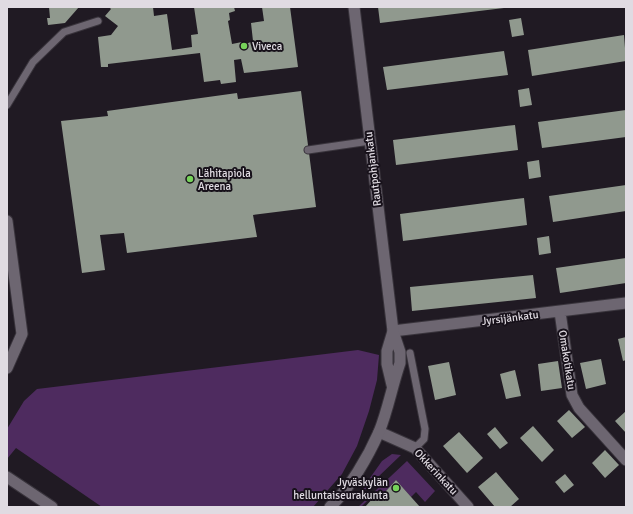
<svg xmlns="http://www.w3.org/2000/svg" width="633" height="514" font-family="Signika,sans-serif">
<rect width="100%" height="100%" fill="#201a23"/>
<path fill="#4e2b5f" d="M358 350 379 355 377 380 369 411 357 446 342 474 313 507H102L16 448 7 459V429L24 401 37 389Z
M392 454 401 455 355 499 382 461Z
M407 461 435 491 425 502 416 492 411 497 396 480 377 501 372 496 361 507H358Z"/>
<path fill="#90998e" d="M49 7H79L65 23 48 25 47 18H50Z
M109 7H153L154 16 167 14 172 50 192 47 191 35 198 34 194 7H234L235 11 229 13 230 20 228 21 232 44 242 42 246 44 253 41 251 23 264 21 262 7H290L298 67 244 73 241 59 234 60 236 82 221 84 220 80 204 82 200 53 108 64V67H101L98 37 111 35 118 26 105 16 111 9Z
M378 7H504V8L380 23Z
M521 18 524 35 512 37 509 20Z
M624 35 626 61 532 76 528 50Z
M504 51 508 75 387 90 383 67Z
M529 88 532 105 520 107 518 90Z
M301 91 316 207 253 215 257 237 127 253 124 233 100 235 105 270 82 273 61 121 108 116 107 111 237 93 238 99Z
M626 110V137L542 148 538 122Z
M515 125 518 150 396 165 393 140Z
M539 160 541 177 529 179 527 162Z
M626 185V211L553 222 549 196Z
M524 198 527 225 403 241 400 214Z
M549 236 551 253 539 255 537 238Z
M626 258V283L560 293 556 268Z
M533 275 536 298 412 311 410 287Z
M626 337V360L623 361 618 339Z
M601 359 606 384 586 389 580 363Z
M558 361 562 388 541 391 538 364Z
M449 362 456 395 435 400 428 366Z
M515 370 521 396 506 399 500 374Z
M569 410 585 427 572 438 557 421Z
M626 411V433L615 421Z
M533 426 554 450 542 462 520 438Z
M495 427 508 443 500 449 487 434Z
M459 432 483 458 467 473 443 446Z
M605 450 619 465 605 478 592 463Z
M496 472 519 499 510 507H495L478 487Z
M565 474 574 485 564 493 555 482Z
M396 480 420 507H365L374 497 377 501Z"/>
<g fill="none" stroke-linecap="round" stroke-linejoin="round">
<defs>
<path id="service" d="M7 105 33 62 64 32 98 21
M308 150 370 141
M410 353 425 429 424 439 415 448"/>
<path id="minor" d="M7 221 22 334 7 368
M560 312 572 395 579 408 626 460
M393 331 626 303
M379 432 415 448 468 507"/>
<path id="tertiary" d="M392 385 387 364V351L393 331
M7 477 52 507
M330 507C350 488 368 457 379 432 388 410 392 386 400 363V352L393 331 354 7"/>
</defs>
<use href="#service" stroke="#39343c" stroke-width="9"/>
<use href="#minor" stroke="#39343c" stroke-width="13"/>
<use href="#tertiary" stroke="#39343c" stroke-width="13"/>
<use href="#service" stroke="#6d6671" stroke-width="7"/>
<use href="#minor" stroke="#6d6671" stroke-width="11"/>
<use href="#tertiary" stroke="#6d6671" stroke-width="11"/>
</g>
<g fill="#76d25a" stroke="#17111a" stroke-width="1.5">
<circle cx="244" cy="46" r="4"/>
<circle cx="190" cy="179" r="4"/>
<circle cx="396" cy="488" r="4"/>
</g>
<g text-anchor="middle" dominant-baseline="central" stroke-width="4" stroke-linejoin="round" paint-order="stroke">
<g font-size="11" fill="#e0dbe2" stroke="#17111a" text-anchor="start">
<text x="252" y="46">Viveca</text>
<text x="198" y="173">Lähitapiola<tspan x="198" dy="13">Areena</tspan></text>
<text x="388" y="482" text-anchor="end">Jyväskylän<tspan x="388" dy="13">helluntaiseurakunta</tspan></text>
</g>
<g font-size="11" fill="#e0dbe2" stroke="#17111a">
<text transform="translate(373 169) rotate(-97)">Rautpohjankatu</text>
<text transform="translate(510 318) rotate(-7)">Jyrsijänkatu</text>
<text transform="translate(567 360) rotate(81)">Omakotikatu</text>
<text transform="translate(436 472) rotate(47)">Okkerinkatu</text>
</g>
</g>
<rect width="633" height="514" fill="none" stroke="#e0dbe2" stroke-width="16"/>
</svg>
